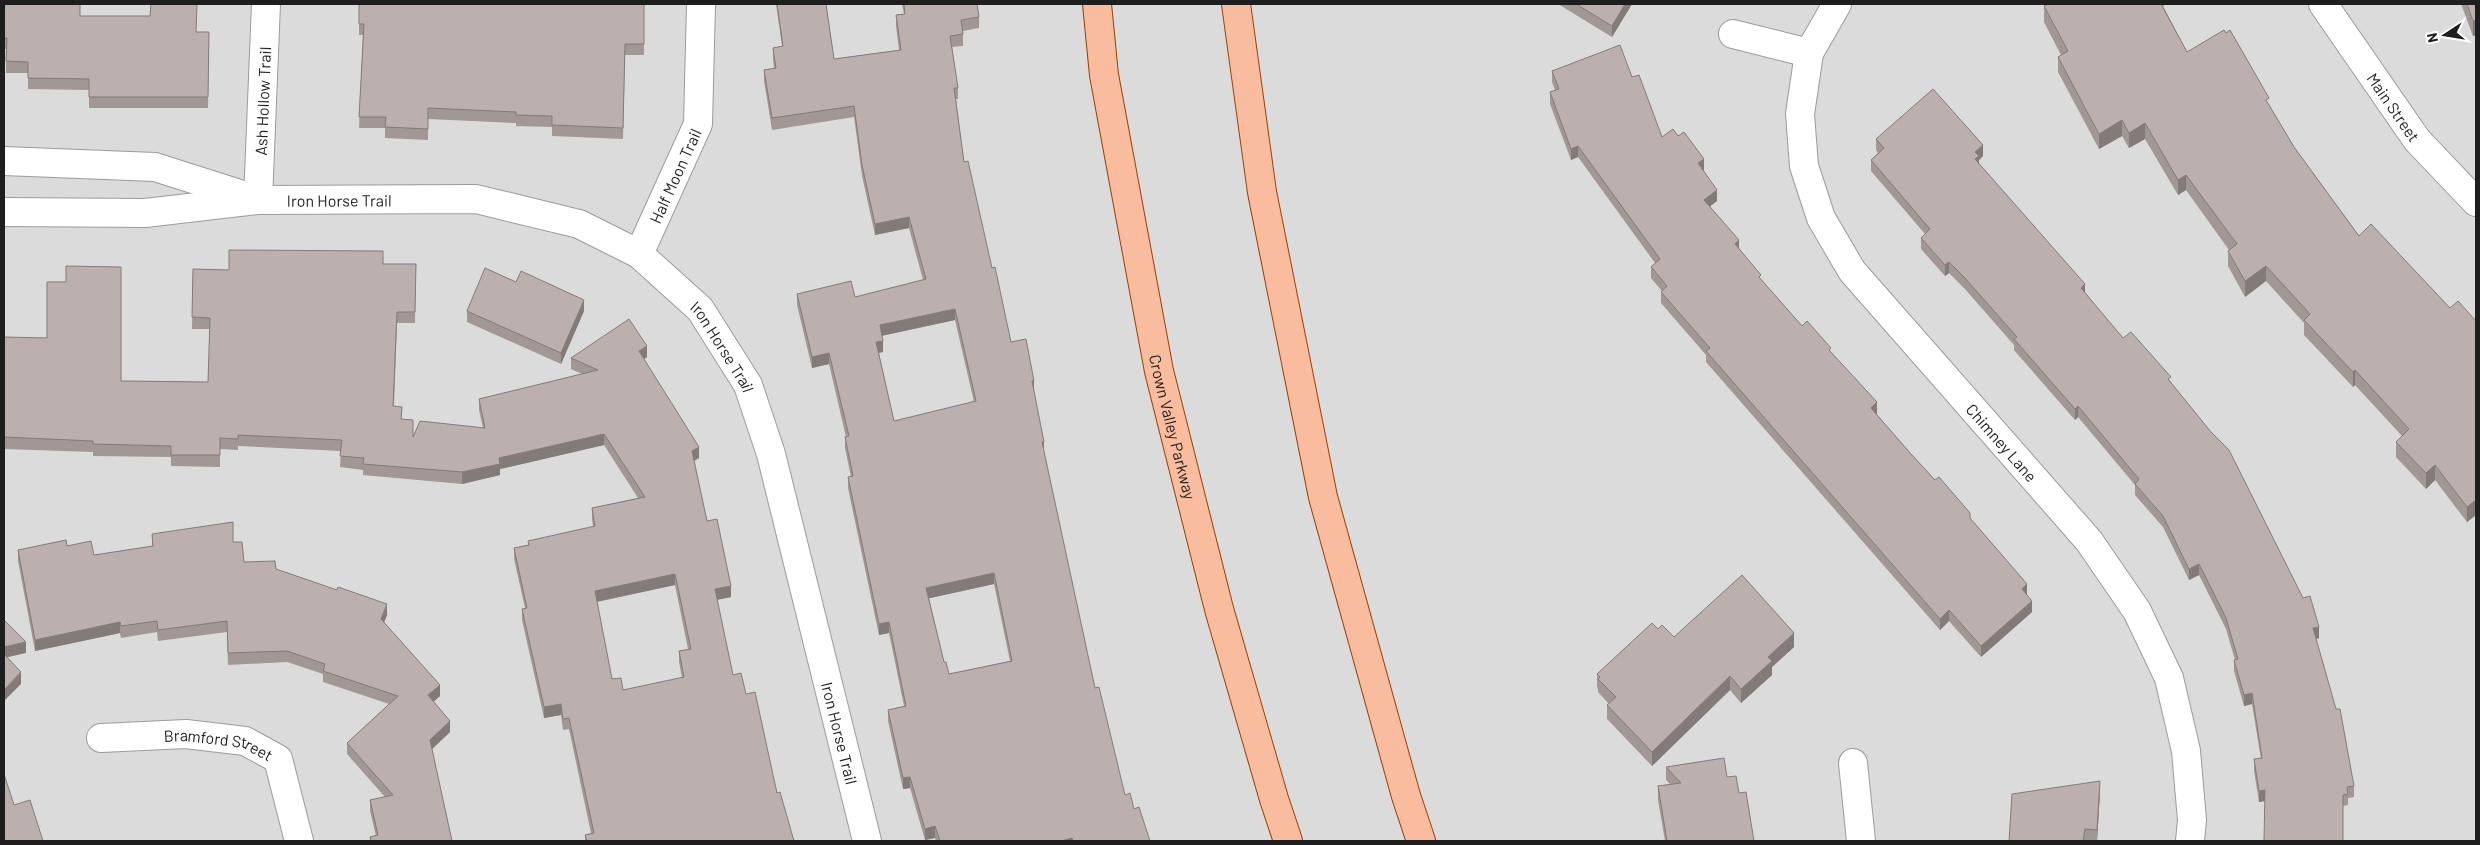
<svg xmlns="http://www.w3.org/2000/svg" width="2480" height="845" font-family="Barlow,sans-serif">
<rect width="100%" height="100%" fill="#efe9e4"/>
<path fill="#dcdbdb" d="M4 4H2476V841H4Z"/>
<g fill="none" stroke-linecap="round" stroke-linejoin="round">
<defs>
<g id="minor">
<path id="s1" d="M1837 4 1809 53 1800 114 1804 166 1821 218 1852 271 2089 541 2137 611 2169 678 2186 751 2192 820 2190 841"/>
<path id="s2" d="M2323 4 2417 140 2476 202"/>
<path d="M1733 34 1809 53"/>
<path d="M4 161 155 167 249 197"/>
<path id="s3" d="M258 200 266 4"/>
<path id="s4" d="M4 212 145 213 258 200 476 199 579 224 639 254 700 309 748 385 771 454 867 841"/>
<path id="s5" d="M639 254 698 124 701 4"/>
<path id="s6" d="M101 738 186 734 245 741 278 759 299 841"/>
<path d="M1853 763 1861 841"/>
</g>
<g id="major">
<path id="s7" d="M1097 4 1104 75 1159 371 1219 609 1274 799 1288 841"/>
<path d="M1236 4 1262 192 1323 497 1406 796 1421 841"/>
</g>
</defs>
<use href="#minor" stroke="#9b9b9b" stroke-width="30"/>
<use href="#major" stroke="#954102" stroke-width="30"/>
<use href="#minor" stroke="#fff" stroke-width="28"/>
<use href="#major" stroke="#fabc9e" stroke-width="28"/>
</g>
<path fill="#a19795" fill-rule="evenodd" d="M4 4 80 16 196 32H209L208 108H89V90L28 89V73H6V49H4Z
M359 4H644V55H625L623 139 552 136V127L516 126V123L428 119V140L385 138V128H359L363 35H359Z
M776 4H826L834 59 899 50 896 26V15L904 14 902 4H977L979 17V28L963 31V46L952 47 958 88V99H956L964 162 1011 342 1034 392 1044 453 1095 688 1125 795 1134 809 1150 841H936L935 838 925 840 910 788 903 789 888 721V710L904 706 889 633 879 635 872 602 848 488V477H851L845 448V437H846L829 364 812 368 797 305V294L855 297 923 280 909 228 875 235 862 176 854 117 772 130 764 81V70L774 69 773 59V48L782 46ZM955 320 974 402 894 421 879 353 883 352 882 336ZM994 584 1010 661 949 674 944 662 929 598Z
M1558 4H1632L1612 37Z
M2049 4H2167L2163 6 2187 52 2269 105 2294 147 2359 236 2450 308 2476 321V515L2467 522 2435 480 2426 489 2396 457V442L2402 436 2355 385 2353 387 2304 335V323L2266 281 2245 297 2228 266V251L2229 250 2186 190 2178 195 2145 139 2129 148 2122 136 2099 149 2058 72V57L2061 55 2044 22V6Z
M2461 4H2476V35L2473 36Z
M1552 71 1632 77 1662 137 1678 136 1704 170H1703L1717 201 1710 206 1761 280 1802 326 1831 352 1877 414H1876L1911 454 1970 518 2027 595 2032 612 1981 657 1949 621 1940 630 1706 362V355L1661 303V292L1662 291 1651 278V267L1655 263 1578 157 1571 160 1550 104V92L1555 90 1552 82Z
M1876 139 1983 156 1979 160V164L2085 293 2123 338 2171 382 2319 638 2316 639 2354 786V797L2348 798V805L2343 806 2264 801 2259 802 2254 771V759H2261L2252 704 2244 706 2234 671V660H2235L2226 629 2199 575 2189 580 2163 527 2135 495V485L2078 417 2075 420 2014 350V345L1964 288 1949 273 1945 276 1921 249V238L1925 234 1871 171V160L1878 153 1876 150Z
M383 264H416L415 323H397L394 406 413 437 483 428 479 410V399L582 374 571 369V358L647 357 644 359 699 458 694 461 707 521 731 597 717 600 733 675 746 694 777 793 794 841H585V835L591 833 569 729 563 730 561 715 544 718 522 620V609L525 608 514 559V548L528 545V541L593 527 592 519V508L638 498 604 445 500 469V475L462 484 363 475V470L340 467 341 451 238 446V450L220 449V467L171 466V457L93 456V452L4 449V337L121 381 208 382 210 329H192L193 269 229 270ZM675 585 688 649 679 651V662L682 678 623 690 612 679 597 602Z
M467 311H584L561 364 467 322Z
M152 534 233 542 244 562 276 569 387 615 384 622 440 696 433 702 450 732 432 749 452 841H370V837L376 836 370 811V800L385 797 347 754V743L389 704 323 682V674L287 662 228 665 227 632 158 641 157 632 121 638 120 633 35 651 18 561V550L67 546 94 555 152 546Z
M1658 629 1674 637 1794 647 1772 667V675L1741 703 1730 690 1652 766 1607 719V705L1609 704 1598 692V689L1597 687V674Z
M1666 767 1727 777 1739 793 1754 841H1665L1658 800V786L1670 784 1666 780Z
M2100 792 2097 841 2085 840V841H2009Z"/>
<path fill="#837b79" d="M1625 4H1632L1612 37V26Z
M2476 20V35L2473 36V21Z
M2122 120V136L2099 149V134Z
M2145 123V139L2129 148V133Z
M1983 145V156L1979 160V167L1975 170V152Z
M1578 146V157L1571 160V149Z
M1704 159V170L1698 174V163Z
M2186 175V190L2178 195V180Z
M1717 190V201L1704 211V200Z
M909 217V228L875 235V224Z
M1739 240V251L1735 244Z
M1949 262V273L1945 276V265Z
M2266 266V281L2245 297V281Z
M2085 284V295L2081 288Z
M584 300V311L561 364V353Z
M955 309V320L880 336V325Z
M883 341V352L876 353V342Z
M647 346V357L639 363V351Z
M829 353V364L812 368V357Z
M2355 370V385L2353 387V372Z
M1032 381H1034V392H1032Z
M1877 402V414L1871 419V408Z
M2078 406V417L2075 420V409Z
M604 434V445L500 469V475L462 484V472L499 458Z
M1042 442H1044V453Z
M699 447V458L692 462V451Z
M2435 465V480L2426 489V473Z
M2476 500V515L2467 522V507Z
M2199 564V575L2189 580V569Z
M994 573V584L926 599V588Z
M675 574V585L595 602V591Z
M2027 584V595L2022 589Z
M731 586V597L715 600V589Z
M2032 601V612L1981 657V646Z
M387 604V615L381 630V619Z
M1949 610V621L1940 630V619Z
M120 622V633L35 651V640Z
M889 622V633L879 635V624Z
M2319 627V638L2313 640V628Z
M1794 633V647L1772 667V675L1741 703V689L1768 657Z
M26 642V653L4 658V647Z
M21 672V684L4 701V690Z
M1730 676V690L1652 766V752Z
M440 685V696L428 707V695Z
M2252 693V704L2244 706V695Z
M561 704V715L544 718V707Z
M450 721V732L430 751V740Z
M910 777V788L903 789V778Z
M2100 781V792L2097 841V830Z
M2265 790V801L2259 802V791Z
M935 826V838L925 840V829Z
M1072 838V841H1061Z"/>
<path fill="#bbb0ad" stroke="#837b79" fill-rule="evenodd" d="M4 4H80V16H150L151 4H197L196 32H209L208 97H89V79L28 78V62L6 61 7 38H4Z
M359 4H644V44H625L623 128 552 125V116L516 115V112L428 108V129L385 127 386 117H359L364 24H359Z
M777 4H826L834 59 901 50 896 15 905 14 904 4H977L979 17 961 20 963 34 950 36 958 88H954L964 162 968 161 992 268 995 267 1011 342 1026 339 1034 381H1032L1044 442H1042L1095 688 1099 687 1125 795 1130 793 1134 809 1139 807 1150 841H1073L1072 838 1061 841H940L935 826 925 829 910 777 903 778 888 710 906 706 889 622 879 624 872 591 848 477 853 476 845 437 849 436 829 353 812 357 797 294 851 281 855 297 926 279 909 217 875 224 862 165 854 106 772 118 764 70 776 68 773 48 783 46ZM955 309 976 401 894 421 876 342 883 341 880 325ZM994 573 1012 661 949 674 946 662H944L926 588Z
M1576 4H1625L1612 26Z
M2049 4H2161L2187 52 2224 30 2226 33 2230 30 2269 98 2266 100 2294 147 2359 236 2371 224 2450 308 2458 301 2476 321V500L2467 507 2435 465 2426 473 2396 442 2409 429 2355 370 2353 372 2304 320 2310 314 2266 266 2245 281 2228 251 2237 244 2186 175 2178 180 2145 123 2129 133 2122 120 2099 134 2058 57 2068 51 2044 6Z
M2467 4H2476V20L2473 21Z
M1620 45 1632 77 1639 75 1662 137 1673 129 1678 136 1684 132 1704 159 1698 163 1717 190 1704 200 1739 240 1735 244 1761 275 1759 277 1802 326 1807 321 1831 348 1829 350 1877 402 1871 408 1911 454 1935 480 1939 477 1970 513V518L2027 584 2022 589 2032 601 1981 646 1949 610 1940 619 1706 351 1710 348 1661 292 1667 286 1651 267 1660 259 1578 146 1571 149 1550 92 1559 89 1552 71Z
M1933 89 1983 145 1975 152 1979 156 1975 159 2085 284 2081 288 2123 338 2131 332 2171 377 2168 379 2211 432 2229 450 2303 598 2310 596 2319 627 2313 628 2336 709H2340L2354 786 2347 787 2348 794 2343 795V841H2264L2265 790 2259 791 2254 759 2262 758 2252 693 2244 695 2234 660 2238 659 2226 618 2199 564 2189 569 2163 516 2135 484 2139 479 2078 406 2075 409 2014 339 2017 337 1964 277 1949 262 1945 265 1921 238 1930 229 1871 160 1884 148 1876 139Z
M229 250 383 251V264H416L415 312H397L393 406 402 407 401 419 413 420V437L420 421 485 428 479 399 598 370 571 358 629 319 647 346 639 351 699 447 692 451 707 521 717 519 731 586 715 589 733 675 741 673 746 694 755 692 777 793 780 792 794 841H587L585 835 594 833 569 718 563 719 561 704 544 707 522 609 527 608 514 548 529 545 528 541 595 526 592 508 645 497 604 434 499 458 500 464 462 472 363 464 364 458 340 456 342 440 238 435V439L220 438V455H171V446L93 444V441L4 437V337L47 338V282H66V266L121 267V381L208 382 210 318 192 317 193 269 229 270ZM675 574 691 649 679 651 684 677 623 690 621 678 612 679 595 591Z
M485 268 516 282 521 271 584 300 561 353 467 311Z
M233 522V542H242L244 562 275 561 276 569 337 590 338 587 387 604 381 619 440 685 428 695 450 721 430 740 452 841H371L370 837 378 835 370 800 393 795 347 743 398 696 323 671 325 664 287 651 228 653 227 621 158 630 157 621 121 626 120 622 35 640 18 550 66 540 67 546 91 541 94 555 153 546 152 534Z
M1742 575 1794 633 1768 657 1772 661 1741 689 1730 676 1652 752 1607 705 1616 697 1598 679 1600 677 1597 674 1652 623 1658 629 1662 625 1674 637Z
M4 620 26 642 4 647Z
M4 654 21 672 4 690Z
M1724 758 1727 777 1736 776 1739 793 1746 792 1754 841H1667L1658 786 1681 783 1666 767Z
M4 774 14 805 30 800 43 841H4Z
M2100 781 2097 830 2085 829 2083 841H2009L2012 794Z"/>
<g text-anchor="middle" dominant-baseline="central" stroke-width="4" stroke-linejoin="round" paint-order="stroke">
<g font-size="16" fill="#1e1e1e" stroke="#fff">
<text stroke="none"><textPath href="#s3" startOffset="99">Ash Hollow Trail</textPath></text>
<text stroke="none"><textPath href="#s2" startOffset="125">Main Street</textPath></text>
<text stroke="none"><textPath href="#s5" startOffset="86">Half Moon Trail</textPath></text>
<text stroke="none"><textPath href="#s4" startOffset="336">Iron Horse Trail</textPath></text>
<text stroke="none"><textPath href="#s4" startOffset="772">Iron Horse Trail</textPath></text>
<text stroke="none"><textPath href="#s7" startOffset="430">Crown Valley Parkway</textPath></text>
<text stroke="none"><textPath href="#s1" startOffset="514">Chimney Lane</textPath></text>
<text stroke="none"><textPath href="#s4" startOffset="1178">Iron Horse Trail</textPath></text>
<text stroke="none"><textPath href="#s6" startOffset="119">Bramford Street</textPath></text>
</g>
</g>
<rect width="2480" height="845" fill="none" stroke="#1e1e1e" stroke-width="10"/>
<g transform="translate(2445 35) rotate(258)" stroke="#ffffff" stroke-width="4" paint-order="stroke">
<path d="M0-4L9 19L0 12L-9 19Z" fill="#1e1e1e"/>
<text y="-8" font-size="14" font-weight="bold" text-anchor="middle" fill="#1e1e1e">N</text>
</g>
</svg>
